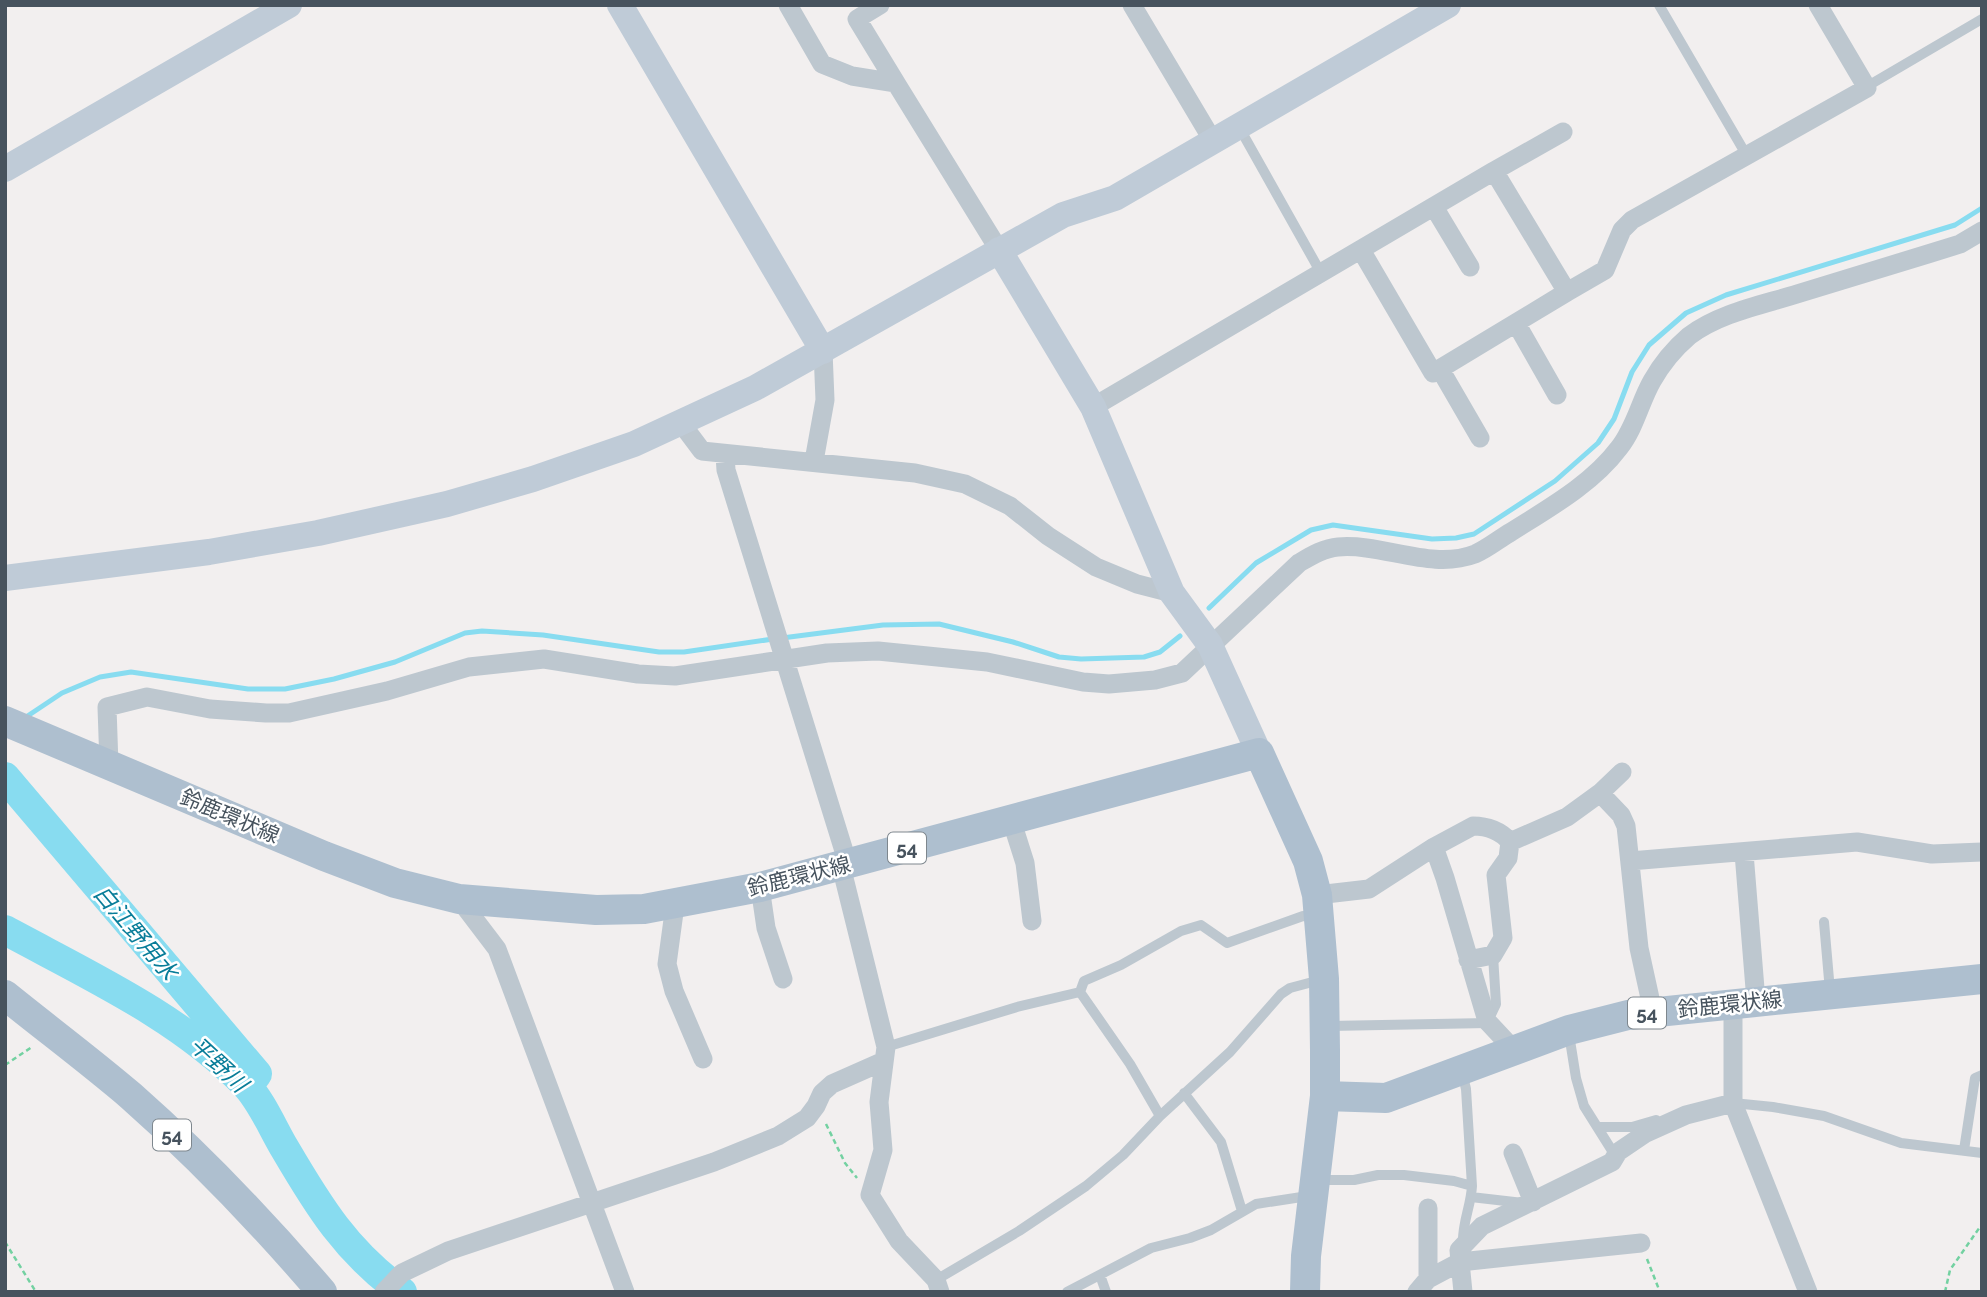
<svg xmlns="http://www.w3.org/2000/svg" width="1987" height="1297" font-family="Raleway,'Noto Sans JP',sans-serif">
<rect width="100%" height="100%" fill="#f2efef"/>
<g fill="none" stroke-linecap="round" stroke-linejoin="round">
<path stroke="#88dcf0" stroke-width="5" d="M1209 608 1256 563 1311 530 1333 525 1432 539 1456 538 1474 534 1555 481 1598 443 1614 419 1632 372 1649 345 1686 313 1726 295 1955 225 1982 208
M782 638 883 625 939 624 1013 642 1059 657 1081 659 1144 657 1160 652 1180 636
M26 717 62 693 100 677 131 672 248 689H285L334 679 395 662 465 633 482 631 543 635 659 652H684L773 639"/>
<path stroke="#88dcf0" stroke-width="30" d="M5 777 257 1074 254 1078
M5 930C88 975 180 1017 246 1085 262 1102 273 1129 285 1149 319 1207 346 1251 402 1292"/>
<path stroke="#73d1a1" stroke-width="2.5" stroke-dasharray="5 3.5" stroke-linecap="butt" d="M5 1065 32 1047
M826 1124 845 1163 857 1178
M5 1242 36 1292
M1647 1259 1660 1292
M1945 1292 1950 1270 1982 1224"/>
<path stroke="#bdc7cf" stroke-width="10" d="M1659 5 1747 156
M1866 87 1982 19
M1244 136 1321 273
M1824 922 1830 991
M1080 992 1084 981 1121 965 1181 931 1201 925 1227 943 1303 916 1315 917
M1080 992 1130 1064 1160 1116
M1488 1021 1496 1004 1493 955
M1329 1026 1488 1023
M1569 1034 1576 1078 1584 1106 1616 1157
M886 1047 1017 1007 1080 992
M1462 1072 1466 1089 1472 1186C1471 1206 1462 1223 1463 1243
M1184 1093 1221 1142 1242 1211
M1733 1103 1773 1107 1824 1116 1901 1143 1982 1153
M1598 1127H1632L1656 1120
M1964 1150 1975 1078 1982 1075
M1318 1180H1354L1378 1175H1404L1454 1181 1472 1186
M1471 1197 1523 1203
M1100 1275 1106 1292
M936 1280 1019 1231 1086 1186 1123 1155 1160 1116 1230 1052 1281 994 1290 988 1320 980
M1067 1292 1151 1248 1190 1238 1211 1230 1256 1204 1308 1196"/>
<path stroke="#bdc7cf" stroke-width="19" d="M788 5 822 64 852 76 896 83 999 250
M880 5 857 19 896 83
M1132 5 1213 141
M1494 171 1563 132
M1434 207 1470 267
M1361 250 1433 373 1567 292
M1516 323 1557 395
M1440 369 1480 438
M1093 407 1494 171 1567 292 1605 270 1622 230 1632 220 1867 88 1818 5
M681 423 702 451 915 473 965 484 1010 506 1048 536 1096 567 1137 584 1172 593
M725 455 726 470 848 864
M814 461 825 400 823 351
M109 765 107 707 147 697 210 709 266 713H289L387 691 469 667 544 659 638 674 675 676 827 653 878 651 987 662 1083 682 1109 684 1155 680 1182 673 1299 563C1311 556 1324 548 1338 547 1383 543 1431 571 1475 554 1487 549 1499 539 1511 532 1549 508 1592 484 1619 448 1635 428 1640 402 1652 381 1661 365 1675 348 1689 336 1719 313 1762 305 1797 294 1852 277 1906 261 1960 244L1982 231
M1600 793 1622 772
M1011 819 1025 863 1032 921
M1434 847 1445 878 1487 1021 1515 1051
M1744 853 1756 1001
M1630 861 1857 842 1932 854 1982 852
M841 866 886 1047 879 1102 883 1150 870 1195 899 1241 936 1280 940 1292
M760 887 766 928 783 979
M1317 895 1369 889 1434 847 1473 826C1487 826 1501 831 1510 842L1567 817 1600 793 1621 815 1626 826 1639 948 1653 1012
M459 899 497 949 625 1292
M675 905 667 964 674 991 703 1059
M1468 960 1493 955 1503 938 1496 875 1508 858 1510 842
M1733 1003V1103L1808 1292
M1513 1153 1533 1202
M1428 1279V1208
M384 1292 402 1273 448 1251 714 1162 778 1136 807 1118 816 1106 822 1093 832 1084 884 1061
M1417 1292 1428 1279 1460 1262 1459 1250 1482 1226 1612 1162 1618 1152 1646 1133 1686 1115 1733 1103
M1463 1292 1460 1262 1641 1243"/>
<path stroke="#bfcbd7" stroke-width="26" d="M620 5 823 351
M5 169 289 5
M999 250 1093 407 1172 593 1210 645 1259 753
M5 578 209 552 318 533 447 504 533 479 634 444 755 388 1063 215 1115 198 1448 5"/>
<path stroke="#aebfcf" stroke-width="30" d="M5 721 324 856 395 883 459 899 596 910 644 909 760 887 1259 753 1308 861 1317 895 1324 979 1325 1050V1096L1306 1256 1305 1292
M5 995C47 1029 90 1061 131 1096 199 1156 263 1223 322 1292
M1325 1096 1386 1098 1569 1030 1628 1015 1982 979"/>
</g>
<g text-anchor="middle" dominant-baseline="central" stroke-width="5" stroke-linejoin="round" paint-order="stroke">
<g fill="#fff" stroke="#7e878e" stroke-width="2">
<rect x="888" y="832.5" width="38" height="31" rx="5"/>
<rect x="1628" y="997.5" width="38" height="31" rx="5"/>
<rect x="153" y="1119.5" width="38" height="31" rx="5"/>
</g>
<g font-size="19" font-weight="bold" fill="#47535e">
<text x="907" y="848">54</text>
<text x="1647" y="1013">54</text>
<text x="172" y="1135">54</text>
</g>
<g font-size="21" fill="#47535e" stroke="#fff">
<text transform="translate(230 816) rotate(23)">鈴鹿環状線</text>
<text transform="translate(799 876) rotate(-14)">鈴鹿環状線</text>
<text transform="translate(1730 1004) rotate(-6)">鈴鹿環状線</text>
</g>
<g font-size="23" font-style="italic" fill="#087d99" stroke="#fff">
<text transform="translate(136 932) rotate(50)">白江野用水</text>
<text transform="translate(219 1064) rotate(43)">平野川</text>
</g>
</g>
<rect width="1987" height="1297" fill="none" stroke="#47535e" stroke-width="14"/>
</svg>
